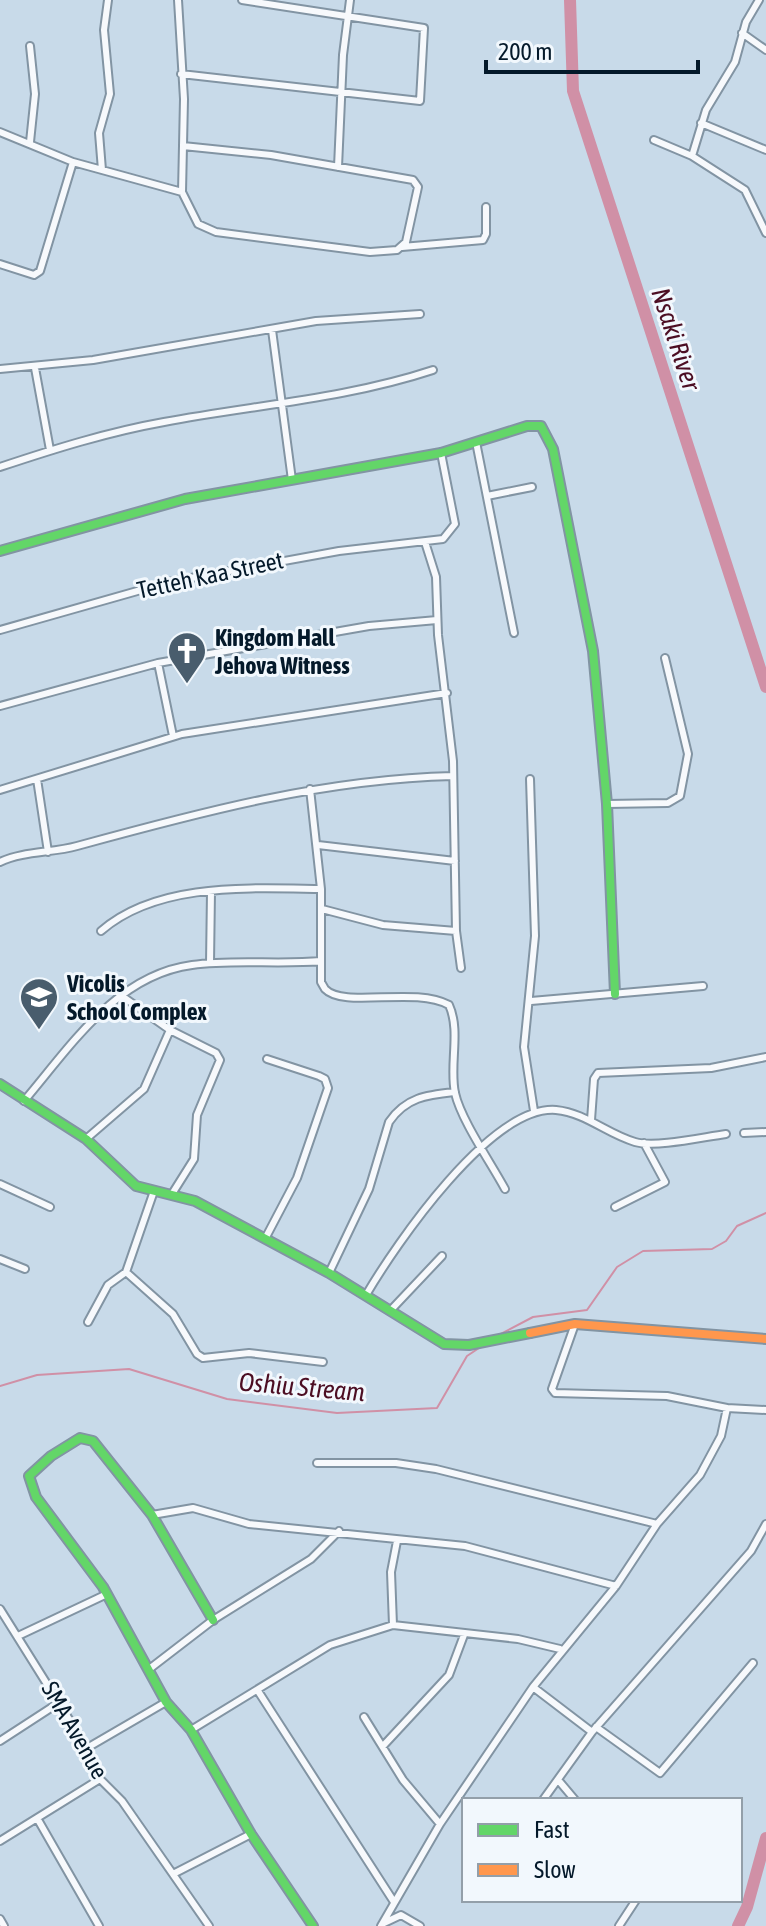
<svg xmlns="http://www.w3.org/2000/svg" width="766" height="1926" font-family="'Asap Condensed',sans-serif">
<rect width="100%" height="100%" fill="#c8dae9"/>
<g fill="none" stroke-linecap="round" stroke-linejoin="round">
<path stroke="#d090a6" stroke-width="2" d="M497 1336 533 1317 587 1310 617 1267 643 1251 712 1249 726 1241 737 1226 766 1213
M0 1386 37 1375 129 1369 227 1399 337 1413 437 1408 467 1356 482 1346"/>
<path stroke="#d090a6" stroke-width="12" d="M570 0 573 91 766 687
M738 1926 747 1907 766 1838"/>
<defs>
<path id="street" d="M178 0 184 99 182 192 198 224 216 232 370 252 397 250 406 242 418 187 413 180 271 155 183 146
M742 33 766 50
M181 74 420 101 424 28 242 0
M701 123 766 150
M0 132 73 162 182 192
M654 140 692 156 745 190 766 233
M30 142 35 94 30 46
M692 156 706 110 735 62 746 22 759 0
M338 167 343 55 350 0
M102 170 99 133 110 94 104 30 108 0
M402 247 483 240 486 234V207
M0 264 34 275 40 271 73 162
M272 330 292 480
M35 368 50 450
M0 369 93 360 316 321 420 314
M476 442 514 633
M0 467C54 449 108 432 164 422 254 405 345 399 433 370
M487 496 532 487
M425 542 436 577 438 635 453 761 456 931 461 968
M0 630 169 582 339 551 443 539 455 524 441 453
M158 663 173 736
M0 706 158 663 369 626 437 620
M37 779 48 852
M530 779 535 936 524 1047 534 1111
M310 789 321 889V982L325 989C344 1009 414 986 449 1005 461 1031 449 1065 455 1093 461 1120 491 1163 505 1189
M0 790 182 734 447 693
M607 804 668 803 680 796 688 754 665 658
M318 845 455 861
M0 862C23 851 52 853 77 846 201 812 324 779 453 776
M322 909 383 925 456 931
M101 931C157 882 250 888 321 889
M210 963 211 892
M119 994 170 1030 216 1053 220 1060 197 1115 194 1159 172 1194
M531 1001 703 986
M24 1101C70 1047 116 975 192 965 234 959 278 965 321 961
M591 1120 594 1079 598 1073 711 1068 766 1057
M744 1133 766 1132
M86 1139 144 1089 170 1030
M0 1184 50 1207
M615 1207 665 1182 644 1143
M266 1237 297 1178 328 1088 325 1079 319 1076 267 1059
M0 1259 25 1269
M126 1272 173 1314 197 1354 203 1358 249 1353 323 1362
M329 1273 369 1189 389 1122C406 1097 427 1095 455 1092
M366 1295C396 1244 491 1105 556 1110 586 1113 607 1134 635 1142 656 1148 703 1137 726 1134
M390 1311 442 1256
M88 1322 108 1285 126 1272 154 1191
M575 1324 552 1389 555 1393 667 1396 727 1408 766 1410
M317 1463H396L436 1469 657 1524
M152 1515 193 1508 249 1524 465 1546 616 1586
M0 1609 87 1748 100 1779 122 1801 209 1926
M393 1625 391 1572 397 1541
M18 1636 107 1594
M148 1670 213 1620 311 1559 339 1531
M533 1687 592 1732
M258 1691 394 1902
M364 1717 403 1780 440 1824
M596 1727 660 1773 753 1663
M191 1730 330 1645 393 1625 518 1639 560 1649
M0 1741 60 1702
M383 1746 449 1675 464 1635
M87 1748 166 1702
M559 1781 575 1800
M543 1800 592 1732 751 1551 766 1524
M37 1818 99 1926
M0 1841 100 1779
M175 1873 251 1834
M0 1919 4 1926
M384 1923 401 1915 420 1926
M381 1926 440 1824 533 1687 616 1586 657 1524 700 1475 721 1436 727 1408
M619 1926 636 1900"/>
<path id="fast" d="M0 551 185 499 441 453 527 426H541L553 449 593 651 607 804 615 994
M0 1084 86 1139 136 1186 195 1201 329 1273 444 1344 469 1345 530 1333
M213 1620 152 1515 93 1441 80 1438 51 1456 29 1476 36 1497 103 1587 166 1702 191 1730 251 1834 313 1926"/>
<path id="slow" d="M530 1333 575 1324 766 1339"/>
</defs>
<use href="#street" stroke="#8294a3" stroke-width="10"/>
<use href="#fast" stroke="#8294a3" stroke-width="12"/>
<use href="#slow" stroke="#8294a3" stroke-width="12"/>
<use href="#street" stroke="#f7f9fc" stroke-width="6"/>
<use href="#fast" stroke="#63d668" stroke-width="8"/>
<use href="#slow" stroke="#ff974d" stroke-width="8"/>
</g>
<defs>
<symbol id="church-pin" viewBox="-11 -11 22 30"><path d="M0 17L-7.5 6A9.5 9.5 0 1 1 7.5 6Z" fill="#495d6d" stroke="#f2f8fd"/><path d="M-1.2-6h2.4v3.5h3.3v2.4h-3.3V6h-2.4V-.1h-3.3v-2.4h3.3Z" fill="#fff"/></symbol>
<symbol id="school-pin" viewBox="-11 -11 22 30"><path d="M0 17L-7.5 6A9.5 9.5 0 1 1 7.5 6Z" fill="#495d6d" stroke="#f2f8fd"/><path d="M0-5L7-2L0 1L-7-2ZM-4 1L0 2.5L4 1V4Q0 6-4 4Z" fill="#fff"/></symbol>
</defs>
<g fill-rule="evenodd">
<use href="#church-pin" x="165" y="629" width="44" height="60"/>
<use href="#school-pin" x="17" y="975" width="44" height="60"/>
</g>
<g text-anchor="middle" dominant-baseline="central" stroke-width="6" stroke-linejoin="round" paint-order="stroke">
<g font-size="24" fill="#04192a" stroke="#f2f8fd">
<text transform="translate(210 575) rotate(-12)">Tetteh Kaa Street</text>
<text transform="translate(75 1730) rotate(60)">SMA Avenue</text>
</g>
<g font-size="24" font-weight="bold" fill="#04192a" stroke="#f2f8fd" text-anchor="start">
<text x="215" y="637">Kingdom Hall<tspan x="215" dy="28">Jehova Witness</tspan></text>
<text x="67" y="983">Vicolis<tspan x="67" dy="28">School Complex</tspan></text>
</g>
<g font-size="26" font-style="italic" fill="#4c0e23" stroke="#f2f8fd">
<text transform="translate(676 339) rotate(72)">Nsaki River</text>
<text transform="translate(302 1387) rotate(5)">Oshiu Stream</text>
</g>
</g>
<rect x="462" y="1798" width="280" height="104" fill="#f2f8fd" stroke="#939fa9" stroke-width="2"/>
<rect x="478" y="1824" width="40" height="12" fill="#63d668" stroke="#939fa9" stroke-width="2"/>
<text x="534" y="1838" font-size="24" fill="#04192a">Fast</text>
<rect x="478" y="1864" width="40" height="12" fill="#ff974d" stroke="#939fa9" stroke-width="2"/>
<text x="534" y="1878" font-size="24" fill="#04192a">Slow</text>
<path d="M486 60v12h212v-12" fill="none" stroke="#04192a" stroke-width="4"/>
<text x="498" y="60" font-size="24" fill="#04192a" stroke="#f2f8fd" stroke-width="6" paint-order="stroke">200 m</text>
</svg>
